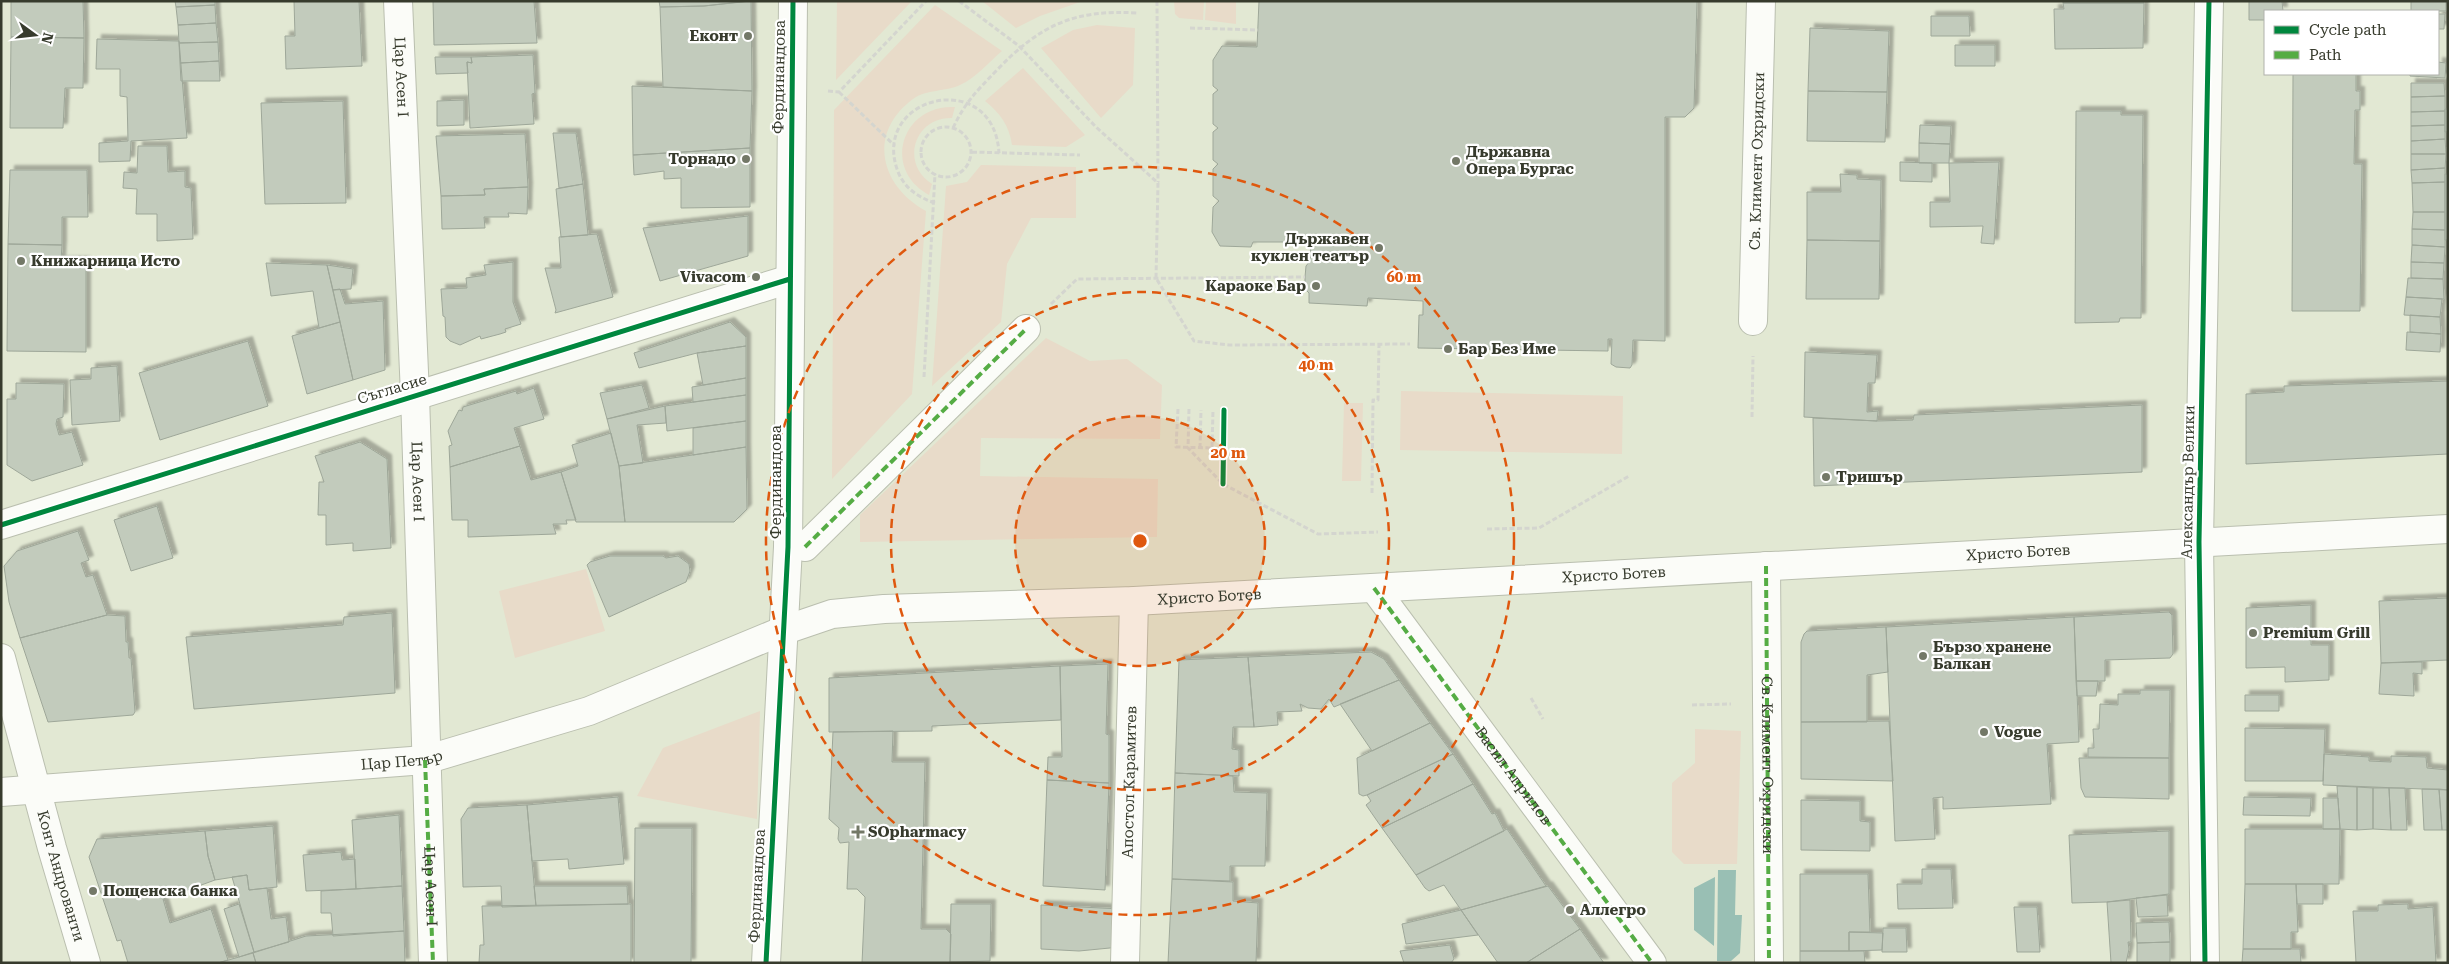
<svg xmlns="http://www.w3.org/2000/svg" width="2449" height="964" font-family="'Roboto Serif',serif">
<defs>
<filter id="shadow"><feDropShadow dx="4.5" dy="-4.5" stdDeviation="1" flood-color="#0004"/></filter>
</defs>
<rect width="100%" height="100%" fill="#e2e8d3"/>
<path fill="#e8dbc9" d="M837 1H912L836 80Z
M982 1H1083L1040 16 1016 28Z
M1174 1H1204L1203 20 1179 18 1175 14Z
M1206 1H1236V24L1205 20Z
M935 5 1002 51C989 62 976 78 960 85 945 92 927 89 913 99 867 133 880 186 926 211L912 394 832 479 834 110Z
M1097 25 1135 28 1133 85 1101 118 1041 48 1073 30Z
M1023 68 1085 135 1066 147 1012 145C1009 125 1000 113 985 101Z
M955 107 952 118C914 117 900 164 932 184L929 195C881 169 902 104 955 107Z
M981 165 1076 167V218H1031L1007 264 1001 322 932 386 946 186 967 182Z
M1046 338 1090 361 1127 359 1162 385 1160 439 981 438 980 476 1158 479 1157 537 860 542V515Z
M1401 391 1623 396 1622 454 1400 450Z
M1344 403H1363L1361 481H1342Z
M586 569 605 631 515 658 499 591Z
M760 711 757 819 637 796 663 748Z
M1695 729 1741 731 1737 864H1684L1672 852V783L1695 763Z"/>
<path fill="#99bfb4" d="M1718 870H1736L1735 915H1742L1740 953 1731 961H1717Z
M1715 877 1714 946 1694 930V888Z"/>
<path fill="#c2cbbc" stroke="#9ea799" filter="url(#shadow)" d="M11 1H83L84 38 11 37Z
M175 1H215V5L176 7Z
M294 1H359L362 66 286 69 285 36H295Z
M433 1H534L537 43 434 45Z
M659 1H748L704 6 660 7Z
M751 1 752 91 663 87 660 7 704 6Z
M1259 1H1697L1694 108 1685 117H1665V341L1633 340 1632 365 1630 368 1616 367 1611 364 1612 339H1608V351L1418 348 1419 315H1423V301L1368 298 1367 306 1309 303V293L1305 289V277L1306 266 1310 261 1311 242H1253L1251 247 1220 246 1212 232 1213 207 1219 201 1213 196V169L1218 164 1213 160V132L1218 128 1213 124V94L1218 90 1213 86V60L1222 46 1257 47Z
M2063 1H2143L2144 3H2063Z
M2249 1H2282L2283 11H2265V20H2249Z
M2411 1H2446V11H2411Z
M2063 3H2144L2143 48 2055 49 2054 9H2064Z
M215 5 216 23 178 25 176 7Z
M2438 14H2445L2444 29H2438Z
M1931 16H1969L1970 36H1931Z
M216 23 218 42 179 43 178 25Z
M1810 28 1889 31 1887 92 1808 91Z
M11 37 84 38 83 88H65L63 128H10Z
M97 39 179 41 187 138 131 141 130 161 99 162V143L128 141 127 97 120 96V69H96Z
M218 42 219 61 180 63 179 43Z
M1955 45H1995V66H1955Z
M533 55 535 93 532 94 534 124 470 128 467 62 472 63 471 57Z
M435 57H471L472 63 467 62 468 73 436 74Z
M219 61 220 81H181L180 63Z
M2438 62 2446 63 2445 78 2410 76V74H2438Z
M2293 74H2356V91H2360V110H2355L2354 164H2362L2360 311H2292Z
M2411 83H2444L2445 96 2411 97Z
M632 86 752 91 750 148 633 155Z
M1808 91 1887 92 1885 142 1807 141Z
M2445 96V111L2411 112V97Z
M464 100V125L437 126V101Z
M343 101 346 203 265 204 261 103Z
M2445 109H2448V132H2445Z
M2076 111H2121V115H2143L2141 318H2120L2119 322 2075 323Z
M2445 111V125L2411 126V112Z
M1920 125 1951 126 1950 144 1919 143Z
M2445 125V139L2411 141V126Z
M553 133H576L583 184 559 188Z
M525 134 528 187 484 189 485 195 441 196 436 136Z
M2445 139 2446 154H2411V141Z
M1919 143 1950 144 1949 163H1919Z
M138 146H167L168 172 185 171V187L191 188 193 239 157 241V214H136L137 189 123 188 124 172 137 173Z
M750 148V207L681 208V178L664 179V171L634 175 633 155Z
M2411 154H2446L2445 168 2411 170Z
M1900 162 1932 163V182L1900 181Z
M1999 162 1994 244 1981 243 1983 226 1930 227V202H1950L1949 163Z
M2445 168V182L2412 183 2411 170Z
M10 170H87L88 217H62V245L8 244Z
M1840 174 1857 175V179L1881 180 1880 241 1807 240V192H1841Z
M2445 174H2448V240H2445Z
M2445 182V212H2413L2412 183Z
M583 184 588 235 561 237 556 189Z
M528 187 527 214 508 213 509 217H484L485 228 442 229 441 196 485 195 484 189Z
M2413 212H2445V230L2412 229Z
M748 216V256L660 281 643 228Z
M2412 229 2445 230V247L2412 245Z
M597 234 613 297 555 313 556 310 545 268H561L559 237Z
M1807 240 1880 241 1879 299H1806Z
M8 244 62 245 61 261H86V352L7 351Z
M2412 245 2445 247 2444 263 2411 262Z
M513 262V302L521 324 505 329 506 332 500 334 481 339 480 336 460 345 450 341 446 337 445 317 443 316 441 289 467 288 466 278 486 275 484 265Z
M2411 262 2444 263 2443 279 2411 278Z
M266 263 327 265 340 322 319 328 313 291 271 296Z
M327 265 353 269 351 289 333 290Z
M2408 278 2443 279 2444 299 2406 297Z
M340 289 345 304 383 301 385 370 353 380 333 290Z
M2406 297 2442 299 2440 317 2404 315Z
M2410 315 2440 317 2441 334 2410 332Z
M340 322 353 380 307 394 292 336Z
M730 322 746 337V346L697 353 639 368 634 353Z
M2407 332 2441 334 2440 352 2406 350Z
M248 341 268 406 160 440 139 373Z
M746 346V378L703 385 697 353Z
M1805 352 1877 355 1875 383H1868L1867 412 1878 411 1877 421 1804 417Z
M117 366 120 421 72 425 70 380 91 379V368Z
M746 378V395L693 402 692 387Z
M2448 381V454L2246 464V394L2284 392V386Z
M16 383 64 384 63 417 57 419 56 424 59 435 72 432 83 465 32 481 7 465V399H16Z
M642 385 649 408 607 419 600 393Z
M534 388 544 419 514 428 520 446 450 467 449 446 452 445 448 431 459 410 462 411 463 407 516 391 517 394Z
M746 395V421L667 431 665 406Z
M2142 405V472L1814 486 1813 418 1877 421 1913 420 1914 415Z
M665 406 666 423 637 425 643 463 619 466 607 419Z
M746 421V447L693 455V428Z
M611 433 619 466 625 522H576L561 472 578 466 572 445Z
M360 442 387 459 391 548 353 551V543L326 545V515H318L319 482H324L315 456Z
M520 446 531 480 561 472 576 520H566L567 524H553L556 534 468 537V520H452L450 467Z
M746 447 747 509 734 522H625L619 466Z
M157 506 173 558 131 571 114 520Z
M78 531 89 560 81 563 86 577 93 575 107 615 20 638 9 602 4 566 17 551Z
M610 556H663L666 558 678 556 689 564 690 571 686 582 609 617 587 565 590 562Z
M2448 598V660L2381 663 2379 601Z
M2311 605V645H2329V680L2285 682V667L2246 668V608Z
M2169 612 2172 615 2173 654 2170 658 2105 660V681H2076L2074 617Z
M392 613 395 693 194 709 186 637 343 625 344 617Z
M107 615 125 616 126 642H128L129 658H131L135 712 133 715 48 722 20 638Z
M2074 617 2079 742 2047 744 2051 804 1943 809V797L1933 798 1935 839 1895 841 1886 627Z
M1886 627 1888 672 1867 675V722H1801V642L1804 634 1807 631Z
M1371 652 1384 659 1399 680 1334 707 1329 699 1321 709 1308 708 1300 704 1302 711 1277 712 1278 725 1254 727 1248 657Z
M1248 657 1254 727H1233L1232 749 1239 750V776L1175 773 1179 660Z
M2422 662V674L2413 673 2414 696 2379 694 2381 663Z
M1108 664 1106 734 1109 735V783L1047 780 1048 757H1062L1060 666Z
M1060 666 1061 720 932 726V731L829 732V678Z
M1399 680 1430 723 1372 751 1340 704Z
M2076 681H2098L2096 696H2077Z
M2140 690H2170L2169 758 2088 757V748H2094L2093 729H2099L2100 704 2118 705V694H2140Z
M2245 695H2279V711H2245Z
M1889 721 1893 781 1801 779V722Z
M1430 723 1453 754 1367 795 1363 796 1359 794 1357 758Z
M2245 728 2325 729 2323 781H2245Z
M893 731 892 762H925L921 929H946L951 934 950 963H862L865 897 857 889H847L849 842 840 843 838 839 839 828 829 819 833 732Z
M1453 754 1473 784 1382 828 1366 805 1371 801 1367 795Z
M2324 754 2369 757V761L2391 762V756L2426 757 2427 768 2448 770V790L2323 785Z
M2079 758H2169V799L2085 797 2081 788Z
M1175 773 1233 776 1234 792 1267 793 1265 866H1230V881L1172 879Z
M1047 780 1109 783 1105 890 1043 886Z
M1473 784 1492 814 1495 813 1504 831 1416 875 1382 828Z
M2337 786 2357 787V830L2340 829Z
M2357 787 2373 788V829L2357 830Z
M2373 788H2389L2391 830 2373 829Z
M2389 788H2405L2407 830H2391Z
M2422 789H2439L2442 830H2424Z
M2439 789 2448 790V830H2442Z
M618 797 624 864 569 869 568 859 532 861 527 805Z
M2244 797 2311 798 2310 816 2243 815Z
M2323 798H2338L2340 829H2323Z
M1801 800 1860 801V821L1870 822V851L1801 850Z
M527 805 536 906 502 907 501 886 463 887 461 819 468 808Z
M399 815 402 886 356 889 352 820Z
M273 826 277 887 249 890 247 875 215 880 208 856 205 831Z
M635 828H692L691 963H634Z
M1507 829 1546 886 1461 910 1444 885 1429 891 1425 888 1416 875Z
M2245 829H2340L2339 884H2245Z
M205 831 208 856 215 880 163 899 170 923 211 909 228 960 218 963H128L121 940 117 941 89 857 97 839Z
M2169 831V894L2107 902 2072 903 2069 835Z
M341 852 342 860 355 859 356 889 306 891 303 855Z
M1922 869H1951L1953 908 1898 909 1897 884H1922Z
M1800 874H1868L1870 932H1849V951H1800Z
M247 875 249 890 267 888 271 919 286 917 289 942 254 952 232 877Z
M1172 879 1233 882V901L1258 903 1256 963H1168Z
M2245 884H2296L2298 932H2291V949H2243Z
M2296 884H2323V904H2297Z
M402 886 404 931 333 936 331 913H321V891Z
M534 886H627L628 904 536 906Z
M1548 886 1580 929 1526 963H1498L1461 910Z
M2167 895 2168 916 2138 917 2136 898Z
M2130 900 2131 942H2128L2129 949 2126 963H2111L2107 902Z
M239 904 254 952 239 957 224 909Z
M631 904V963H479L480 945H484L482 906Z
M951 904H991L990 961 950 962Z
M2408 904V909L2433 907 2436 963H2356L2353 911H2378V905Z
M1041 905 1121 909 1120 947 1079 951 1041 949Z
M2014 907H2037L2040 952H2017Z
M1461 910 1478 935 1406 944 1402 924Z
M2169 922 2170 942 2137 943 2136 923Z
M1883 928H1906L1907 952H1882Z
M1580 929 1604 963H1526Z
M404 931 405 963H256L253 953 306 936Z
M1849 932 1883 933 1882 950 1849 951Z
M2170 942V963H2137V943Z
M1450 945 1454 959 1451 963H1404L1400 951Z
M2243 949H2300L2301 963H2242Z
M1800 951H1864L1865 963H1800Z
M253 953 256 963H218Z"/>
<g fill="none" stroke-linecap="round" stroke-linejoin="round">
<defs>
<g id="minor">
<path id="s1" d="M398 1 415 395 433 963"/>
<path id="s2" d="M1753 321 1761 1"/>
<path d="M1 525 790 279"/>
<path d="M805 547 1026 329"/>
<path id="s3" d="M1766 566 1769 963"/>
<path d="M1374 588 1652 963"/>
<path id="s4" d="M1 658 52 848 86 963"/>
<path d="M766 963 788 547 793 1"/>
<path id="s5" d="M1125 963 1134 601"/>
<path d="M2205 963 2199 542 2209 1"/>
</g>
<g id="major">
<path id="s6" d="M1 792 425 760 589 711 782 631 832 614 884 609 1134 601 2448 529"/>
</g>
</defs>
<use href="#minor" stroke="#babfaf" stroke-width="30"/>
<use href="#major" stroke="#babfaf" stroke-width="30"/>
<path stroke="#d4d5cf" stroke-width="3" stroke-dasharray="5 2.5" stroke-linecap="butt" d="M959 1 1019 46 1096 127 1158 183 1156 278 1194 341 1229 345 1410 344
M1157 1 1158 182
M1190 28 1258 30
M828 91 839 92 926 1
M839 92 895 146
M921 152a25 25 0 1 1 50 0a25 25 0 1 1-50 0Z
M953 128C966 101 976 92 996 71 1040 25 1074 9 1138 13
M972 152 1080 155
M935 203C917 197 903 187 897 169 872 95 994 67 999 153
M1051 304 1077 279 1305 277
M924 377 935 174
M1178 409 1176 447 1212 448 1213 410
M1189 409 1188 448 1223 484 1318 534 1378 532
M1752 417 1753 356
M1200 448 1201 410
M1372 493 1373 400H1378L1379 344
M1487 529 1539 528 1629 476
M1531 698 1543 719
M1692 705 1731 704"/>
<use href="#minor" stroke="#fbfcf8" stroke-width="28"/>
<use href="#major" stroke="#fbfcf8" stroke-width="28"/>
<g stroke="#55ac44" stroke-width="4" stroke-dasharray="8 4" stroke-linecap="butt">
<path d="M805 547 1026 329"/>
<path d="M1766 566 1769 963"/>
<path id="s7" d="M1374 588 1652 963"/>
<path d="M425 760 433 963"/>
</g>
<defs>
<path id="cycleway" d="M1223 484 1224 410
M1 525 790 279
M766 963 788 547 793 1
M2205 963 2199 542 2209 1"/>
</defs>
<use href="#cycleway" stroke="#fff" stroke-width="8"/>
<use href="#cycleway" stroke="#00873e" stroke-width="5"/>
</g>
<circle cx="1140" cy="541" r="125" fill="#df580e" fill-opacity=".12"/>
<g fill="none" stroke="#df580e" stroke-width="2.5" stroke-dasharray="9 6">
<circle cx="1140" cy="541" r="125"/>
<circle cx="1140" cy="541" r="249"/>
<circle cx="1140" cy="541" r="374"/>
</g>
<g fill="#737867" stroke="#fff" stroke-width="2">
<circle cx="748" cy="36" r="5"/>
<circle cx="746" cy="159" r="5"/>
<circle cx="1456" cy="161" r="5"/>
<circle cx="1379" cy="248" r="5"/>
<circle cx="21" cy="261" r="5"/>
<circle cx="756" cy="277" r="5"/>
<circle cx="1316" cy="286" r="5"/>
<circle cx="1448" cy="349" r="5"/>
<circle cx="1826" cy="477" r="5"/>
<circle cx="2253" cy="633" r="5"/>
<circle cx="1923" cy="656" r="5"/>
<circle cx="1984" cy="732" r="5"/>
<path d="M855.5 824.5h5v5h5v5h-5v5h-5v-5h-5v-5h5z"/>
<circle cx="93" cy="891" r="5"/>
<circle cx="1570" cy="910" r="5"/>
</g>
<g text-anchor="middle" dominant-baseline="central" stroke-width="4.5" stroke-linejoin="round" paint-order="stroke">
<g font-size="15" font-weight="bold" fill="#373b2d" stroke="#fff" text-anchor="start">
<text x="738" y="36" text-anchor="end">Еконт</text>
<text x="1466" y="152">Държавна<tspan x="1466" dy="17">Опера Бургас</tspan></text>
<text x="736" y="159" text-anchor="end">Торнадо</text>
<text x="1369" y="239" text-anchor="end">Държавен<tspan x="1369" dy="17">куклен театър</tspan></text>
<text x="31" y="261">Книжарница Исто</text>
<text x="746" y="277" text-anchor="end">Vivacom</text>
<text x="1306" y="286" text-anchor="end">Караоке Бар</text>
<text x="1458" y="349">Бар Без Име</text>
<text x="1836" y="477">Тришър</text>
<text x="2263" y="633">Premium Grill</text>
<text x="1933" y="647">Бързо хранене<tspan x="1933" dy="17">Балкан</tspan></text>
<text x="1994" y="732">Vogue</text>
<text x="868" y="832">SOpharmacy</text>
<text x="103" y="891">Пощенска банка</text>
<text x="1580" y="910">Аллегро</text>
</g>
<g font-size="15" fill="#373b2d" stroke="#fff">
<text stroke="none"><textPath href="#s1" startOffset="76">Цар Асен I</textPath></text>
<text transform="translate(779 77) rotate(-89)">Фердинандова</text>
<text stroke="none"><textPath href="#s2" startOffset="160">Св. Климент Охридски</textPath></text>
<text transform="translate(392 389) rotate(-17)">Съгласие</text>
<text stroke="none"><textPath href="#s1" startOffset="481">Цар Асен I</textPath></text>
<text transform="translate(776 482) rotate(-90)">Фердинандова</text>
<text transform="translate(2188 482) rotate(-89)">Александър Велики</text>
<text stroke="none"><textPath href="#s6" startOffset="2046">Христо Ботев</textPath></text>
<text stroke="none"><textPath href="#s6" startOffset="1641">Христо Ботев</textPath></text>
<text stroke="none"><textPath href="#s6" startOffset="1236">Христо Ботев</textPath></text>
<text stroke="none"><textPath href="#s6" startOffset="402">Цар Петър</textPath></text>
<text stroke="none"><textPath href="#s3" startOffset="199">Св. Климент Охридски</textPath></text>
<text stroke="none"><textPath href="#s7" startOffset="234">Васил Априлов</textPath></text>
<text stroke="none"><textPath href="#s5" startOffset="181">Апостол Карамитев</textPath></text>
<text stroke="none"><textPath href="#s4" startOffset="226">Конт Андрованти</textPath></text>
<text transform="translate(757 886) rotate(-87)">Фердинандова</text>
<text stroke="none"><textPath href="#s1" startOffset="886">Цар Асен I</textPath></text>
</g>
</g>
<circle cx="1140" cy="541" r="8" fill="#df580e" stroke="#fff" stroke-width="2.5"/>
<g font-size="15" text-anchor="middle" font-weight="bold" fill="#df580e" stroke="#fff" stroke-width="4.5" stroke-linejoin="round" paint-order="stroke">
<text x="1404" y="282">60 m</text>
<text x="1316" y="370">40 m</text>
<text x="1228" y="458">20 m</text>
</g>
<rect width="2449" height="964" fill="none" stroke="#373b2d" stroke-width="5"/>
<rect x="2264" y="10" width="175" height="65" fill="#ffffff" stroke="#afb1ab"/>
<rect x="2274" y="26" width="25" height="8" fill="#00873e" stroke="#afb1ab"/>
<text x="2309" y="35" font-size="15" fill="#373b2d">Cycle path</text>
<rect x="2274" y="51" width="25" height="8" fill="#55ac44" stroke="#afb1ab"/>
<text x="2309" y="60" font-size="15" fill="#373b2d">Path</text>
<g transform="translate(35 35) rotate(105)" stroke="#ffffff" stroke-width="4" paint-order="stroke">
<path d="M0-4L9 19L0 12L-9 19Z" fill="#373b2d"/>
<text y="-8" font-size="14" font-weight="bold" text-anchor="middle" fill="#373b2d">N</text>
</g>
</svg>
